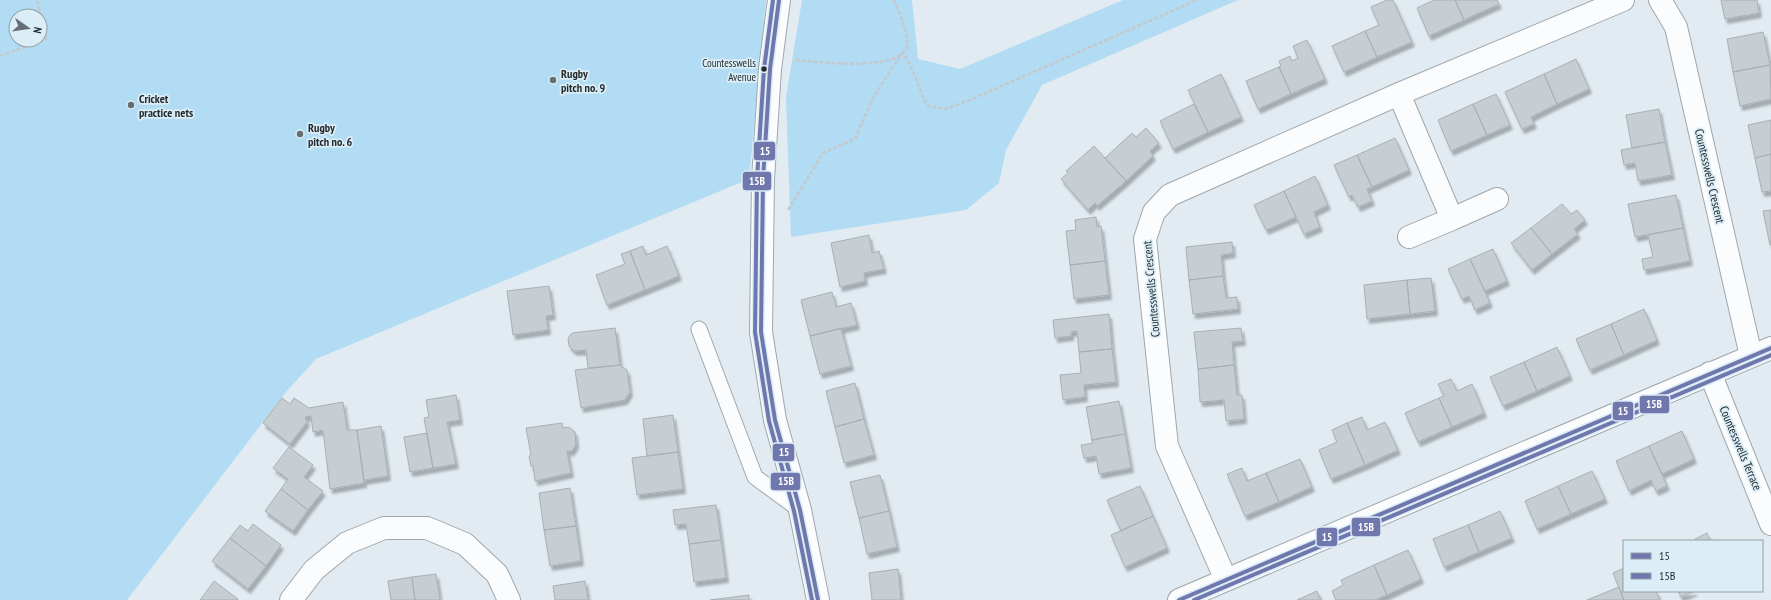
<svg xmlns="http://www.w3.org/2000/svg" width="1771" height="600" font-family="'PT Sans Narrow',sans-serif">
<defs>
<filter id="shadow"><feDropShadow dx="2.5" dy="4.5" stdDeviation="1" flood-color="#0004"/></filter>
</defs>
<rect width="100%" height="100%" fill="#e1ebf1"/>
<path fill="#b2dcf3" fill-rule="evenodd" d="M0 0H766L749 179 316 359 286 392 127 600H0ZM16 16H40V40H16Z
M802 0H912L918 59 960 69 1123 0H1238L1042 85 1006 150 999 183 966 210 791 237 786 97Z"/>
<path fill="#c6ced2" stroke="#a9b0b5" filter="url(#shadow)" d="M1387 0H1393L1412 42 1377 57 1365 31 1379 25 1371 7Z
M1434 0H1455L1464 20 1429 36 1417 8Z
M1455 0H1497L1499 4 1464 20Z
M1721 0H1757L1759 13 1725 19Z
M1365 31 1377 57 1344 72 1332 46Z
M1763 32 1770 65 1733 72 1727 39Z
M1307 40 1325 79 1291 94 1279 67 1281 66 1279 61 1290 56 1292 61 1298 58 1293 46Z
M1576 59 1589 89 1557 104 1544 74Z
M1770 65 1771 99 1740 106 1733 72Z
M1279 67 1291 94 1258 109 1246 81Z
M1221 74 1241 117 1208 132 1188 90Z
M1544 74 1557 104 1531 117 1534 124 1522 129 1505 92Z
M1496 94 1510 125 1487 135 1473 104Z
M1194 104 1208 132 1173 149 1160 121Z
M1473 104 1487 135 1451 151 1438 120Z
M1659 109 1665 142 1632 148 1626 115Z
M1771 120V154L1755 158 1748 125Z
M1146 128 1159 143 1150 151 1153 156 1126 181 1105 158 1132 133 1136 137Z
M1395 138 1409 170 1372 187 1357 155Z
M1665 142 1672 175 1638 181 1635 163 1624 165 1621 150Z
M1094 146 1126 181 1097 206 1095 203 1088 210 1061 179 1068 173 1066 171Z
M1771 154V191L1762 192 1755 158Z
M1357 155 1372 187 1367 189 1372 201 1358 207 1352 195 1349 197 1334 165Z
M1315 176 1328 205 1314 212 1320 227 1304 234 1284 191Z
M1284 191 1296 217 1266 230 1254 205Z
M1676 195 1683 228 1635 237 1628 204Z
M1562 204 1571 214 1577 210 1585 220 1574 229 1578 234 1552 254 1531 228Z
M1771 210V245H1770L1763 211Z
M1096 217 1097 227 1101 226 1105 261 1070 265 1066 231 1076 230 1075 220Z
M1531 228 1552 254 1532 270 1511 243Z
M1683 228 1690 261 1644 270 1642 259 1653 257 1648 235Z
M869 235 872 253 879 251 884 269 864 273 865 281 840 287 831 243Z
M1232 242 1233 253 1221 255 1223 276 1189 280 1186 247Z
M643 246 646 255 667 246 679 276 645 290 630 251Z
M1493 249 1507 281 1485 291 1470 259Z
M630 251 645 290 607 305 596 275 625 264 621 254Z
M1470 259 1490 303 1475 310 1469 296 1462 299 1448 269Z
M1105 261 1109 295 1074 299 1070 265Z
M1223 276 1226 298 1237 297 1238 309 1193 314 1189 280Z
M1431 278 1435 311 1410 314 1407 280Z
M1407 280 1410 314 1367 319 1364 285Z
M549 286 553 315 546 316 548 330 513 335 507 291Z
M832 292 836 307 851 303 857 325 810 336 801 300Z
M1644 309 1657 340 1624 355 1611 324Z
M1109 314 1112 349 1079 352 1077 331 1071 332V336L1055 338 1053 320Z
M1611 324 1624 355 1590 370 1576 339Z
M615 328 620 365 588 368 586 350 574 351 569 346 568 338 572 333Z
M841 328 851 366 820 374 810 336Z
M1241 328 1243 341 1232 342 1234 365 1198 369 1194 332Z
M1557 347 1570 376 1537 391 1524 362Z
M1112 349 1116 382 1084 385 1085 397 1063 400 1060 375 1081 373 1079 352Z
M1524 362 1537 391 1503 406 1490 377Z
M620 365 627 370 630 392 625 400 581 408 575 370Z
M1234 365 1237 395H1242L1244 419 1226 421 1224 400 1200 402 1198 369Z
M1451 379 1457 391 1472 384 1484 413 1452 427 1439 398 1444 396 1438 384Z
M855 383 864 419 835 427 826 391Z
M456 395 460 420 447 422 456 464 433 468 424 418 429 417 426 400Z
M282 398 290 404 294 398 309 408 343 402 347 430H357L364 483 330 489 323 430 313 432 311 416 305 417 307 422 290 444 263 423Z
M1439 398 1452 427 1418 442 1405 413Z
M1119 401 1125 434 1092 440 1086 407Z
M673 415 678 452 647 456 643 419Z
M1362 417 1367 430 1385 422 1398 450 1365 465 1347 423Z
M864 419 874 455 844 463 835 427Z
M562 423 563 428 569 427 575 432 576 444 572 451H567L571 473 535 481 533 465 531 466 529 456 531 455 526 428Z
M1347 423 1365 465 1331 479 1319 450 1337 442 1332 430Z
M381 426 388 476 364 480 357 430Z
M1682 431 1694 459 1662 474 1649 446Z
M427 433 433 468 410 472 404 437Z
M1125 434 1131 468 1099 474 1096 456 1084 458 1081 445 1093 443 1092 440Z
M1649 446 1667 486 1656 491 1651 480 1629 491 1616 461Z
M289 447 313 465 304 477 323 491 308 510 281 489 288 479 273 468Z
M678 452 683 489 637 495 632 458Z
M1300 459 1312 487 1279 502 1266 473Z
M1242 468 1247 481 1266 473 1279 502 1245 516 1227 474Z
M1592 471 1605 499 1571 514 1558 486Z
M880 475 889 511 859 518 850 482Z
M1140 486 1153 516 1121 531 1107 500Z
M1558 486 1571 514 1537 529 1525 501Z
M570 488 576 526 544 530 539 493Z
M281 489 308 510 293 531 265 511Z
M716 505 721 540 689 544 686 524 675 525 673 510Z
M889 511 897 547 867 554 859 518Z
M1500 511 1512 538 1479 552 1468 525Z
M1153 516 1167 548 1125 567 1111 535Z
M253 524 281 545 266 566 230 538 240 525 248 531Z
M1468 525 1479 552 1444 567 1433 539Z
M576 526 581 561 550 566 544 530Z
M1707 533 1710 541H1696L1695 539Z
M230 538 266 566 248 589 212 561Z
M721 540 726 578 694 582 689 544Z
M1408 550 1421 579 1387 595 1374 565Z
M1374 565 1387 595 1375 600H1336L1332 591 1343 585 1341 580Z
M1624 568V591H1656L1660 600H1624L1613 573Z
M898 569 901 600H872L869 573Z
M436 574 440 600H415L412 577Z
M412 577 415 600H391L388 581Z
M214 581 238 599 237 600H200Z
M585 581 588 600H555L553 586Z
M1619 587 1624 600H1587Z
M1317 591 1321 600H1297Z
M1678 591H1695L1681 597Z
M749 595V600H710Z"/>
<g fill="none" stroke-linecap="round" stroke-linejoin="round">
<defs>
<path id="service" d="M699 329 755 477 800 510"/>
<path id="minor" d="M1660 0 1676 27 1751 356
M1399 94 1452 219 1409 237
M1452 219 1497 199
M1710 373 1771 524
M1226 580 1167 446 1145 239 1154 212 1170 195 1399 94 1623 0
M291 600 314 570 347 543 384 528H427L465 544 497 574 509 600
M1179 600 1771 348"/>
<path id="tertiary" d="M779 0 770 69 763 179 761 332 775 420 800 510 818 600"/>
</defs>
<use href="#service" stroke="#a0a7ac" stroke-width="17"/>
<use href="#minor" stroke="#a0a7ac" stroke-width="24"/>
<use href="#tertiary" stroke="#a0a7ac" stroke-width="24"/>
<path stroke="#c5c8cb" stroke-width="2.5" stroke-dasharray="4 2" stroke-linecap="butt" d="M0 56 46 39 37 0
M796 60C816 62 899 72 907 47 910 35 898 11 894 0
M788 210 823 153 855 139 873 98 902 53C916 69 917 89 928 106L945 109 970 100 1197 0"/>
<use href="#service" stroke="#fafcfd" stroke-width="15"/>
<use href="#minor" stroke="#fafcfd" stroke-width="22"/>
<use href="#tertiary" stroke="#fafcfd" stroke-width="22"/>
<defs>
<path id="bus-1" d="M779 0 770 69 763 179 761 332 775 420 800 510 818 600
M1179 600 1771 348"/>
<path id="bus-2" d="M773 0 764 69 757 179 755 332 769 421 794 511 812 600
M1194 600 1771 355"/>
</defs>
<use href="#bus-1" stroke="#dbedf7" stroke-width="7"/>
<use href="#bus-2" stroke="#dbedf7" stroke-width="7"/>
<use href="#bus-1" stroke="#7077ad" stroke-width="4"/>
<use href="#bus-2" stroke="#7077ad" stroke-width="4"/>
</g>
<circle fill="#242b2f" stroke="#dbedf7" stroke-width="1.5" cx="764" cy="69" r="3.5"/>
<g fill="#666e73" stroke="#dbedf7" stroke-width="1.5">
<circle cx="553" cy="80" r="4"/>
<circle cx="131" cy="105" r="4"/>
<circle cx="300" cy="134" r="4"/>
</g>
<g text-anchor="middle" dominant-baseline="central" stroke-width="3.5" stroke-linejoin="round" paint-order="stroke">
<g font-size="11" fill="#242b2f" stroke="#dbedf7" text-anchor="end">
<text x="756" y="63">Countesswells<tspan x="756" dy="14">Avenue</tspan></text>
</g>
<g font-size="12" font-weight="bold" fill="#242b2f" stroke="#dbedf7" text-anchor="start">
<text x="561" y="73">Rugby<tspan x="561" dy="14">pitch no. 9</tspan></text>
<text x="139" y="98">Cricket<tspan x="139" dy="14">practice nets</tspan></text>
<text x="308" y="127">Rugby<tspan x="308" dy="14">pitch no. 6</tspan></text>
</g>
<g font-size="12" fill="#242b2f" stroke="#dbedf7">
<text transform="translate(1710 176) rotate(77)">Countesswells Crescent</text>
<text transform="translate(1151 289) rotate(-95)">Countesswells Crescent</text>
<text transform="translate(1741 448) rotate(67)">Countesswells Terrace</text>
</g>
</g>
<g stroke="#dbedf7" stroke-width="1.5">
<rect x="753" y="141" width="23" height="20" rx="4" fill="#7077ad"/>
<rect x="742" y="171" width="30" height="20" rx="4" fill="#7077ad"/>
<rect x="1639" y="395" width="31" height="19" rx="4" fill="#7077ad"/>
<rect x="1612" y="401" width="22" height="20" rx="4" fill="#7077ad"/>
<rect x="772" y="443" width="23" height="19" rx="4" fill="#7077ad"/>
<rect x="770" y="472" width="31" height="19" rx="4" fill="#7077ad"/>
<rect x="1351" y="517" width="30" height="20" rx="4" fill="#7077ad"/>
<rect x="1316" y="527" width="22" height="20" rx="4" fill="#7077ad"/>
</g>
<g font-size="11" text-anchor="middle" font-weight="bold" fill="#fff">
<text x="765" y="155">15</text>
<text x="757" y="185">15B</text>
<text x="1654" y="408">15B</text>
<text x="1623" y="415">15</text>
<text x="784" y="456">15</text>
<text x="786" y="485">15B</text>
<text x="1366" y="531">15B</text>
<text x="1327" y="541">15</text>
</g>
<rect x="1623" y="540" width="140" height="52" fill="#dbedf7" stroke="#929fa7"/>
<rect x="1631" y="553" width="20" height="6" fill="#7077ad" stroke="#929fa7"/>
<text x="1659" y="560" font-size="12" fill="#242b2f">15</text>
<rect x="1631" y="573" width="20" height="6" fill="#7077ad" stroke="#929fa7"/>
<text x="1659" y="580" font-size="12" fill="#242b2f">15B</text>
<g transform="translate(28 28) rotate(103)"><circle r="19" fill="#dbedf7" stroke="#929fa7"/>
<path d="M0-3L7 15L0 10L-7 15Z" fill="#666e73"/>
<text y="-6" font-size="11" font-weight="bold" text-anchor="middle" fill="#242b2f">N</text>
</g>
</svg>
